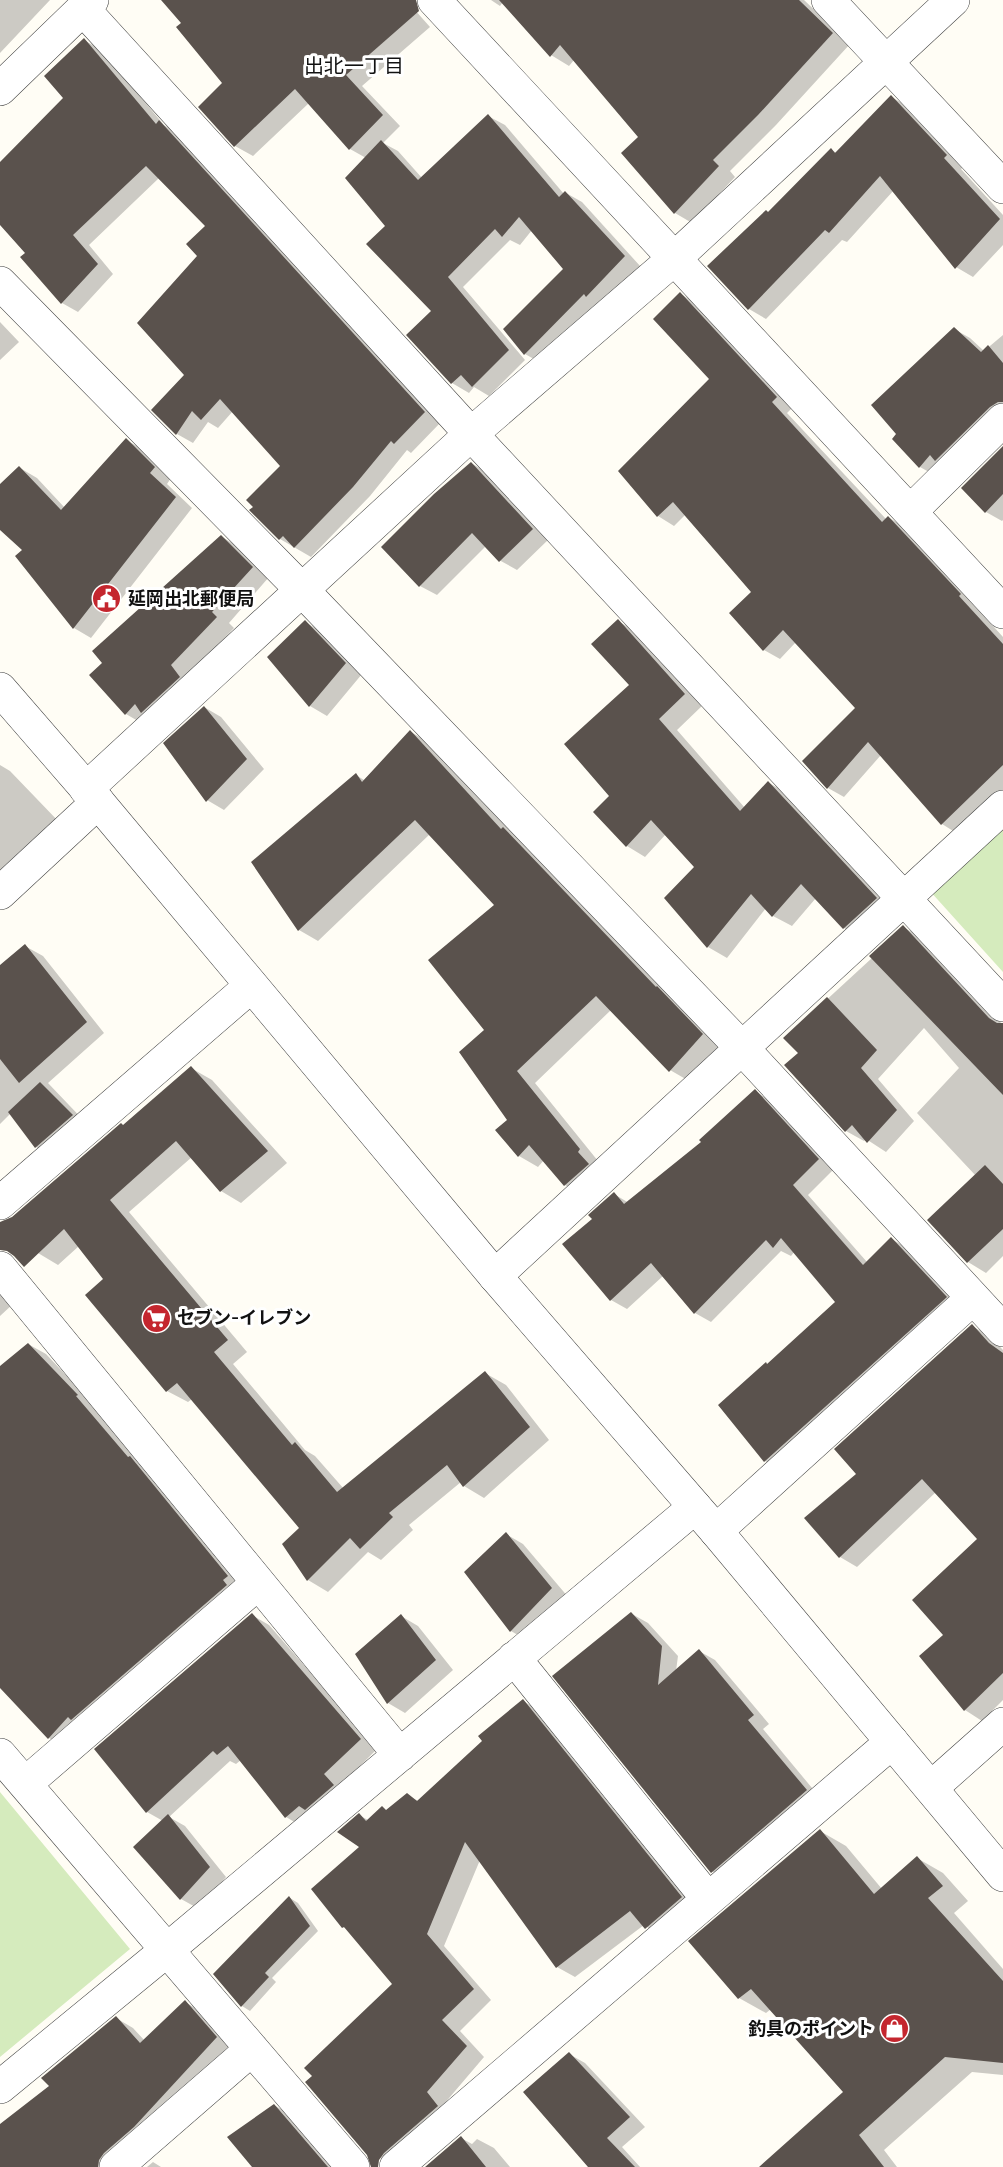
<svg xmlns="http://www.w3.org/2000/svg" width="1003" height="2167" font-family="'Libre Baskerville','Noto Sans JP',serif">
<rect width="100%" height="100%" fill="#fffdf5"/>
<path fill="#d5ebbd" d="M1003 821V972L929 890Z
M0 1792 130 1949 0 2057Z"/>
<path fill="#0003" d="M0 0H50L0 53Z
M163 0H406L430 27 362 86 400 126 383 143 398 151 422 178 488 116 505 125 564 194 566 193 582 202 641 267 541 363 525 354 565 270 532 230 520 245 510 240 463 287 525 360 489 396 474 387 469 393 452 383 408 335 433 311 387 226 366 158 350 149 309 103 253 156 235 146 200 107 224 84 183 23Z
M491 0H804L850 44 776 125 730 171 735 177 692 223 675 213 623 153 640 137 574 60 569 66 551 55 503 2 500 6Z
M84 40 101 50 164 125 176 132 441 422 411 453 407 450 370 496 311 557 280 539 282 466 233 411 218 428 208 422 193 443 177 434 153 410 186 375 200 256 207 226 159 178 89 245 113 274 78 312 62 303 27 253 0 222V164L65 98Z
M891 97 908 106 964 166 961 169 1003 215V245L973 277 956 267 894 190 847 242 842 240 766 319 749 309 769 213 831 150 837 153Z
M681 294 697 304 793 407 787 413 886 519 888 517 904 527 976 604 975 606 1003 637V790L958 834 942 824 881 755 844 797 828 788 857 708 796 642 780 659 764 650 731 613 753 592 685 515 674 526 658 516 620 471 711 379Z
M0 322 19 342 0 360Z
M954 329 970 338 984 351 1003 335V418L936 476 920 467 894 439Z
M126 440 144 450 171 478 167 484 192 508 91 638 74 628 17 556 24 549 0 528V486L20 468 37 478 65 508Z
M1003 448V520L1002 521 986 512Z
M471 463 488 473 549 539 517 570 499 560 486 546 437 595 420 586Z
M222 537 239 547 269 577 229 623 234 628 143 724 126 714 91 675Z
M618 621 637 632 703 705 677 730 745 808 769 783 787 793 895 909 863 939 844 928 816 898 792 926 773 916 766 908 727 958 708 947 666 898 696 867 666 834 645 857 627 846 611 796 631 685Z
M305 622 322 632 362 674 327 716 310 706 269 657Z
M204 707 221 717 264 769 224 810 207 800Z
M411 732 430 743 721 1046 689 1081 670 1070 611 1010 535 1083 598 1161 584 1196 565 1185 544 1160 538 1167 519 1156 486 1030 496 905 430 834 318 941 299 930 253 863 356 775 364 780Z
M0 765 10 771 61 824 0 886Z
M903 927 921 937 1003 1025V1256L986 1273 968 1262 929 1220 976 1176 917 1113 959 1068 924 1028 878 1079 914 1121 886 1152 866 1139 864 1141 846 1131 800 1053 785 1038 872 958Z
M25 946 43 956 104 1033 48 1083 89 1126 54 1157 36 1147 11 1113 0 1124V967Z
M191 1068 212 1080 287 1163 241 1203 221 1191 192 1157 129 1212 247 1352 233 1364 305 1450 315 1456 344 1489 485 1373 506 1385 549 1440 484 1498 464 1486 461 1482 409 1525 413 1530 381 1560 368 1552 328 1592 308 1580 301 1529 192 1399 188 1402 167 1391 106 1279 79 1246 58 1265 38 1253Z
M755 1091 771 1101 834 1169 808 1195 867 1262 891 1239 908 1248 962 1307 781 1471 765 1461 768 1365 837 1302 795 1251 791 1256 781 1251 711 1322 695 1313 663 1276 627 1309 611 1300 594 1219 614 1194 629 1203 703 1142Z
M0 1289 13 1304 0 1316Z
M972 1326 990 1336 1003 1350V1700L982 1721 965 1710 945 1635 979 1539 936 1492 857 1567 840 1557 858 1474Z
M28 1344 46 1354 94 1405 93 1407 244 1586 66 1747 49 1738 0 1686V1368Z
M506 1534 523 1544 569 1598 528 1641 511 1631Z
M632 1614 648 1623 678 1656 676 1671 699 1651 715 1660 769 1724 763 1729 822 1800 728 1881 712 1871Z
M252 1615 269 1625 377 1749 341 1785 303 1827 286 1817 241 1760 236 1764 230 1761 169 1817 185 1826 226 1877 199 1909 181 1899 135 1847 163 1821 147 1812Z
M401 1616 418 1626 453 1670 405 1713 388 1703Z
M523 1701 542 1712 700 1908 664 1938 644 1925 575 1977 557 1967 480 1860 444 1946 491 2000 460 2031 484 2057 444 2104 455 2118 382 2159 364 2148 314 2077 394 1984 348 1929 343 1927 361 1847 359 1815 368 1820 387 1811 407 1795 418 1801 484 1741Z
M820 1831 846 1846 882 1889 917 1858 943 1873 968 1901 954 1913 1003 1969V2075L972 2072 884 2150 897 2167H762L845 2092 771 2009 766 2013 739 1998 690 1942Z
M290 1898 298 1903 318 1931 272 1978 276 1982 250 2011 242 2006Z
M185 2002 202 2012 233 2047 118 2167H0V2126L51 2086 116 2018 133 2028 145 2041Z
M569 2054 585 2063 645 2127 622 2147 640 2167H590Z
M274 2105 291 2115 336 2167H254Z
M461 2138 472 2144 477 2139 494 2148 510 2167H427Z
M153 2162 161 2167H147Z"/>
<path fill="#5a524d" d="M161 0H416L419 11 346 75 383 115 349 150 295 89 234 147 198 107 222 83 176 27 181 23Z
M499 0H799L833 33 758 115 713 160 719 166 674 214 621 153 638 137 560 45 550 57Z
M84 38 156 124 159 120 425 412 394 444 391 441 353 487 294 548 283 536 279 540 249 510 253 507 246 500 280 466 220 399 201 420 192 411 176 435 151 410 184 375 137 323 197 256 186 244 205 226 146 166 73 235 98 264 61 304 20 257 25 253 0 225V162L63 98 44 76Z
M891 95 947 155 944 158 1000 219 955 269 880 176 829 233 825 230 748 310 707 266 766 210 768 212 831 148 835 153Z
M488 114 559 197 565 191 625 256 586 297 584 294 524 355 503 329 563 269 519 217 502 237 495 229 448 277 509 350 472 387 461 375 451 384 406 335 431 311 366 244 385 226 345 178 381 140 418 180Z
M680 292 777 397 772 402 882 522 888 516 961 594 959 596 1003 644V765L941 825 868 742 827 789 802 761 855 708 783 630 763 651 729 613 751 592 673 502 657 517 618 471 709 379 653 319Z
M954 327 981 352 988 345 1003 363V402H998L990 407 935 461 930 455 919 468 892 439 896 434 871 405Z
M126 438 155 467 150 473 176 497 73 629 15 556 22 550 0 530V484L19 466 61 510Z
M1003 446V494L985 513 961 488Z
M471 462 533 529 499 562 472 533 419 587 381 547 434 494Z
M221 535 253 567 212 612 217 617 171 665 180 677 141 713 135 704 125 715 89 675 102 663 92 651Z
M618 619 685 694 659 719 740 811 768 781 877 898 843 929 801 884 772 917 751 894 707 948 664 898 694 867 651 820 626 847 593 812 609 796 564 744 629 685 591 644Z
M305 620 346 663 309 707 267 657Z
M204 706 247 759 206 802 163 743Z
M410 730 501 829 503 827 656 987 657 986 703 1034 669 1072 596 996 517 1071 580 1149 578 1152 589 1164 564 1186 529 1145 518 1157 495 1130 507 1120 459 1052 484 1030 428 960 494 905 415 820 298 931 251 862 356 773 362 782Z
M903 925 989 1018 997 1023H1003V1095L869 956Z
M25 944 87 1022 19 1083 0 1059V965Z
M827 997 877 1050 861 1068 897 1110 867 1143 852 1125 845 1132 784 1065 798 1053 783 1038Z
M191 1066 268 1151 220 1192 176 1141 110 1200 228 1340 214 1352 292 1445 295 1442 337 1492 485 1371 530 1427 463 1487 447 1465 389 1513 393 1517 360 1549 350 1538 307 1581 282 1544 299 1528 177 1383 166 1392 85 1295 103 1279 64 1229 24 1267 14 1256 7 1251 0 1250V1222L12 1217 121 1123 123 1125Z
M40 1082 73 1115 35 1148 8 1112Z
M755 1089 819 1159 793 1185 863 1265 891 1237 947 1297 764 1462 718 1405 766 1362 767 1364 835 1302 781 1238 773 1248 766 1240 694 1314 651 1263 610 1301 562 1244 592 1219 588 1215 614 1192 624 1204 701 1142 699 1140Z
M985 1165 1003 1184V1229L967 1263 927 1220Z
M972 1324 989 1343 1003 1353V1673L964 1711 919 1656 943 1635 912 1600 977 1539 922 1479 839 1558 804 1518 856 1474 834 1449Z
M28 1343 78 1395 76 1396 128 1457 130 1456 228 1576 223 1580 227 1585 71 1720 68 1717 48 1739 0 1688V1366Z
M506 1532 552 1588 510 1632 464 1572Z
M631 1612 662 1646 658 1685 699 1649 754 1715 748 1720 807 1790 711 1873 552 1676Z
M252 1613 361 1739 324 1774 334 1785 305 1810 299 1806 285 1818 228 1746 217 1755 213 1751 146 1813 94 1749Z
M401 1614 436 1660 387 1704 355 1654Z
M523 1699 682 1897 645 1929 630 1911 556 1968 465 1842 427 1934 474 1989 442 2020 467 2046 427 2092 438 2106 384 2153 379 2160 378 2167H371L367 2155 305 2082 312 2076 304 2068 392 1984 344 1927 342 1928 311 1889 359 1847 337 1832 359 1813 366 1821 382 1806 386 1810 407 1793 417 1801 482 1741 478 1736Z
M168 1814 210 1867 180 1900 133 1847Z
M820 1829 874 1894 917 1856 943 1886 928 1898 1003 1981V2063L945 2057 859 2135 884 2167H759L843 2092 751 1989 738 1999 688 1941Z
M289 1896 310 1926 265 1973 269 1977 241 2007 213 1974Z
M185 2000 217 2037 134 2127 104 2153 99 2160 98 2167H0V2124L49 2086 41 2078 116 2016 140 2043Z
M569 2052 630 2117 607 2138 635 2167H588L523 2092Z
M274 2104 328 2167H252L227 2137Z
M461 2136 486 2167H425Z"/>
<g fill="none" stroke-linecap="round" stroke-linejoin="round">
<defs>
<path id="minor" d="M434 0 1003 612
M828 0 1003 187
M83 9 471 434 1003 1005
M0 89 92 0
M0 283 302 590 742 1048 1003 1330
M910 512 1003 420
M86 789 471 434 675 258 953 0
M0 893 98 802
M0 1203 251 986
M0 1268 400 1755
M495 1276 1003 807
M716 1531 973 1298
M514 1658 708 1899
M0 1755 353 2167
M25 1784 258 1583
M931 1788 1003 1724
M0 2087 167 1950 695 1507
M116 2167 252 2049
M396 2167 892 1742"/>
<path id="tertiary" d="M0 689 98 802 495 1276 716 1531 1003 1875"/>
</defs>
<use href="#minor" stroke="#444" stroke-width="34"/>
<use href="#tertiary" stroke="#444" stroke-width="34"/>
<use href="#minor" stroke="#fff" stroke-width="33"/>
<use href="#tertiary" stroke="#fff" stroke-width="33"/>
</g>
<defs>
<symbol id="civic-disc" viewBox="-11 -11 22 22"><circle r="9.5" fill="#c4262e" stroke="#fff"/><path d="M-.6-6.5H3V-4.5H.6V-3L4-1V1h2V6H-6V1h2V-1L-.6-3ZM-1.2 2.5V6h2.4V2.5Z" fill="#fff"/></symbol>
<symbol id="supermarket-disc" viewBox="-11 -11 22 22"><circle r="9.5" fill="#c4262e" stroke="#fff"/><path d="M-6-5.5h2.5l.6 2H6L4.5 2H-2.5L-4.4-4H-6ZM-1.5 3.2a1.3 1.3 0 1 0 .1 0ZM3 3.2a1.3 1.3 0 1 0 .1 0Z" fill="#fff"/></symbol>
<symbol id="shop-disc" viewBox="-11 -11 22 22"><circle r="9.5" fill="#c4262e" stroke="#fff"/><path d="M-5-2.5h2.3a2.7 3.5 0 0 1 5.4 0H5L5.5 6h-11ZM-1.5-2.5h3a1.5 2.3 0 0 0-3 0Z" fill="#fff"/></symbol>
</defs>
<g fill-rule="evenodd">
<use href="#civic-disc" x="90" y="582" width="33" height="33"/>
<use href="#supermarket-disc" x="140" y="1302" width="33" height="33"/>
<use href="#shop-disc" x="878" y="2012" width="33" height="33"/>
</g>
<g text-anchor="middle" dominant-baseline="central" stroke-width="6" stroke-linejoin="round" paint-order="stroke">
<g font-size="18" font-weight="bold" fill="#111" stroke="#fff" text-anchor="start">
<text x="128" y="599">延岡出北郵便局</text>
<text x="177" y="1318">セブン-イレブン</text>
<text x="874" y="2029" text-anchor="end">釣具のポイント</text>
</g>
<g font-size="20" fill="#111" stroke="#fff">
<text x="354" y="66">出北一丁目</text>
</g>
</g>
</svg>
